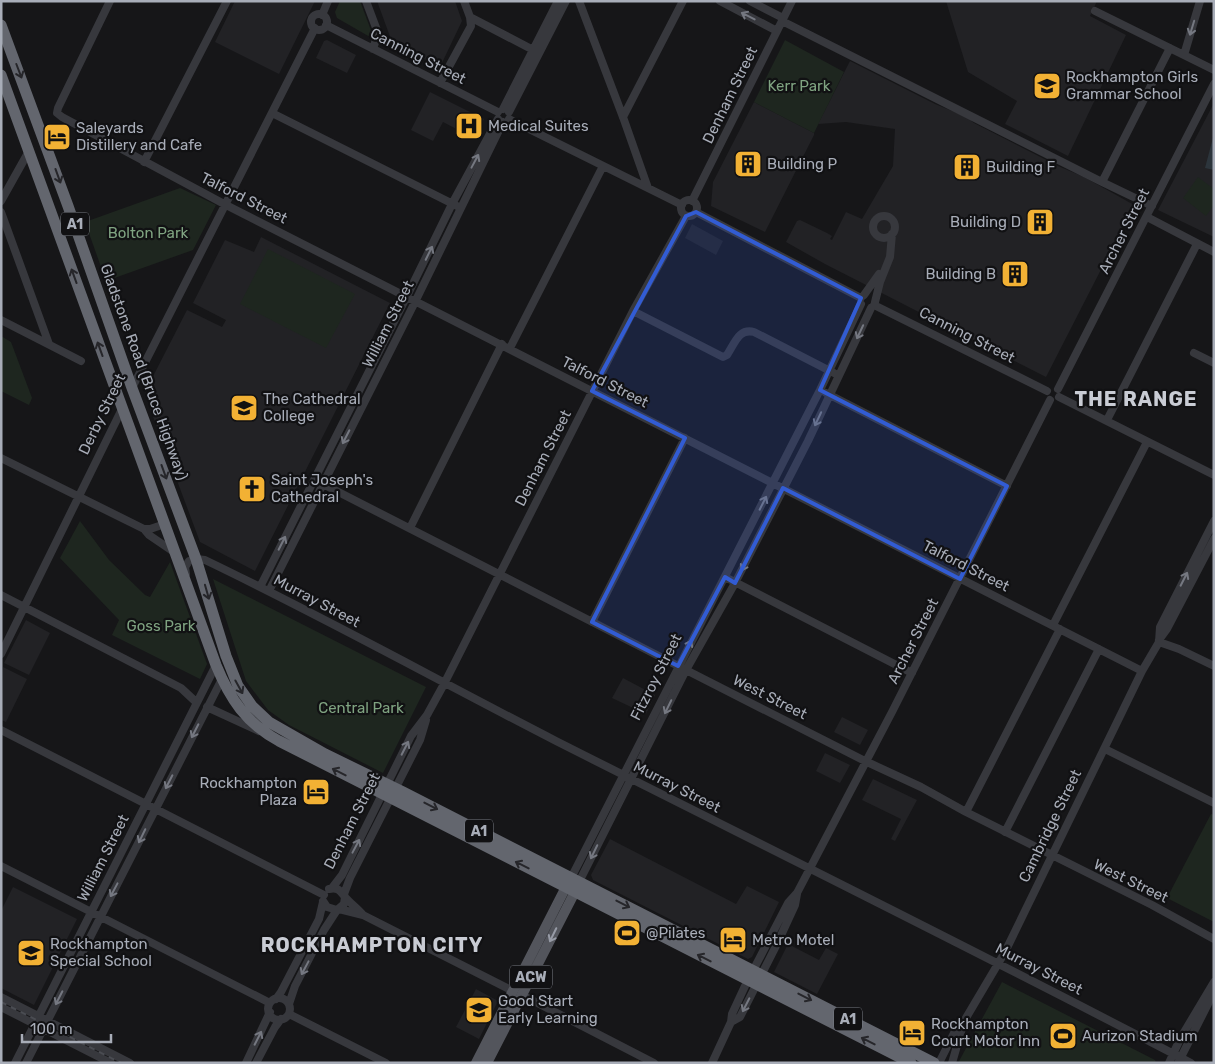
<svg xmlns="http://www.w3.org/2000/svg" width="1215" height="1064" font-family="Rubik,sans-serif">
<rect width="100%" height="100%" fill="#161618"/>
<path fill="#222225" d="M235 1H315L279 74 215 42Z
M377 1H455L462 21 440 67 392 42Z
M946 1H1097L1090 16 1126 35 1068 156 1005 124 1017 101 968 72Z
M327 40 356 55 347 73 316 58 324 41Z
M850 61 935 104 967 117 974 123 1058 166 1084 177 1134 205 1046 377 825 264 786 242 797 221 800 220 827 233 832 236 830 239 832 240 846 212 862 219 893 166 895 129 846 122 818 124Z
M430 92 484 119 474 138 443 122 433 141 411 130Z
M754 102 814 133V135L765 232 711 206 713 182Z
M1214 103V237L1158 210Z
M692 224 723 241 716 255 685 238Z
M261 237 390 303 255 571 200 542 148 403 150 402 148 396 145 397 146 390 187 310 222 327 226 320 193 303 225 240 254 252Z
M26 620 50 633 29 675 4 663Z
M3 667 27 679 6 722 1 720Z
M623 678 655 695 646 714 612 698Z
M842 717 868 730 860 745 834 732Z
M825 753 850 765 840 783 816 771Z
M873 779 917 800 895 841 891 839 901 819 862 800Z
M610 839 736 904 747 886 779 902 752 957 748 959 593 880 591 875Z
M13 887 77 919 34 1005 1 988V911Z
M788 944 819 960 826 948 838 954 817 994 774 972Z
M476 989 498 1001 479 1039 456 1027Z"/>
<path fill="#1e261f" d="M340 1H360L372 33 370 37 337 18 335 12Z
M785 40 844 72 814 133 754 102Z
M1198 177 1214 189V205L1206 216 1183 198Z
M180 188 216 205 193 250 106 281 85 222Z
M268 249 355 294 326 348 240 304Z
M1 336 11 342 32 398 29 405 1 391Z
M80 521 109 560 145 595 150 597 170 562 207 664 200 679 112 635 119 620 60 558Z
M213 579 426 687 383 773 289 725 268 710 246 681Z
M1211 814 1214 815V922L1167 898Z
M1002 982 1155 1060 1156 1063H958Z"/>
<path fill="#2c353c" d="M1214 134V170L1205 168Z"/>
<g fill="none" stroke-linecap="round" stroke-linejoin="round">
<path stroke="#37383d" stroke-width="8" d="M110 1 58 108 57 113 62 117 226 205 1142 671
M366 1 378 33 373 49
M464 1 470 17
M579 1 623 117 648 188
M720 1 777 31
M750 1 783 18
M1095 11 1214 70
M311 22a8 8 0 1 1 16 0a8 8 0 1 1-16 0Z
M322 15 328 1
M782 21 1102 182 1152 206
M326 25 498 112
M1184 55 1200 1
M440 83 471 26 470 17 539 53
M503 109 558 1
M509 112 566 1
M272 113 457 206
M623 117 683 1
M509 119 682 205
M144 162 227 1
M1102 182 1170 48
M681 208a8 8 0 1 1 16 0a8 8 0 1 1-16 0Z
M1 201 29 151
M692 201 792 1
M1 212 49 344
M696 212 861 298
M873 227a11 11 0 1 1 22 0a11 11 0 1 1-22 0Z
M1147 217 1214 252
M864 295 879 274
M875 302 880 282 890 257 892 234
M874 305 1047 391
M633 311 723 357 727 355C735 343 739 328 754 332L834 373
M1 320 81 361
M510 348 603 166
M1194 353 1214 363
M132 388 315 28
M1058 389 1214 84
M826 393 1007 486
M1059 397 1214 475
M1107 420 1197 244
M1 458 144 529H150L165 524
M315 480 686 670 865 761 921 787 966 812 1152 905 1214 939
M410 528 502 344
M144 529 149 535 174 552
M186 574 185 567 189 561 196 559 205 560C324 617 439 681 556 741 768 848 981 953 1191 1063
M725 577 912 673
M260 587 407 296 452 204 498 119
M269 591 416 300 503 122
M1 595 181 688 196 702
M592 622 685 438
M1053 625 1147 442
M1159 640 1167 629 1214 539
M1159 642 1179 649 1214 666
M1 654 122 409
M207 707 259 731
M1 730 324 895
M1105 749 1214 803
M966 812 1060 629
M1005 832 1099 649
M1 866 270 1003
M571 878 820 390 861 304
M579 882 686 670 735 583 808 441 871 308
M332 888 342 875 411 736 427 715 444 684 633 311 686 216
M329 889C339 887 340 891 345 897 350 903 358 909 363 915
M344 894 350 878 420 740 426 720
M323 901 327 907 337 910 344 904 345 897
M339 909 363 915 513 991
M522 995 654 1063
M1 997 130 1063
M268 1009a11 11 0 1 1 22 0a11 11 0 1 1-22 0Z
M276 999 281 992 319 919 323 902
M289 1004 295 986 324 930 337 910
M1 1007 111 1063
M289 1014 386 1063
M731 1022 740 1017 777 944 795 905 797 894
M15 1063 216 665
M26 1063 222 679
M246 1063 270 1012
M256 1063 275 1027 281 1019
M712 1063 731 1022 732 1014 745 986 788 903 797 893 892 712 1050 400
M939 1063 954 1033 963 1023 1005 952 1142 671 1159 642 1160 627 1214 521
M952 1063 963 1025
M1169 1063 1180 1039 1214 982
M1178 1063 1209 1002 1214 988"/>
<path stroke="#53555c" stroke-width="10" d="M476 1063 569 881
M487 1063 578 886"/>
<path stroke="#63666e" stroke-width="11" d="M1 25 68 206 132 388 196 559 226 656 238 686 252 706 269 722 325 754 403 792 934 1063
M1 75 216 665C230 699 246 723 279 741L911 1063"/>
<path stroke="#4a4c52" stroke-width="2" stroke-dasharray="6 5" stroke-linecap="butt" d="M1 1002 121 1063"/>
</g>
<defs><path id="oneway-shaft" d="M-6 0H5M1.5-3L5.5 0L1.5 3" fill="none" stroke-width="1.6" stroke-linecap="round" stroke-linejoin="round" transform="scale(1.25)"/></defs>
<g stroke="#757881">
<use href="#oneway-shaft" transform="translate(748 16) rotate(-153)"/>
<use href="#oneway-shaft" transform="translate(1192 28) rotate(107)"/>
<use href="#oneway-shaft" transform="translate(475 161) rotate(-62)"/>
<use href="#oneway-shaft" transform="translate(429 253) rotate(-64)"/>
<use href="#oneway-shaft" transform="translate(860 332) rotate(115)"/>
<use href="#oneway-shaft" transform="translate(818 419) rotate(115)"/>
<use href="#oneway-shaft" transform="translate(346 437) rotate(117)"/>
<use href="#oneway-shaft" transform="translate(763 503) rotate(-63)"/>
<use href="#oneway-shaft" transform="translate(282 543) rotate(-63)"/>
<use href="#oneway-shaft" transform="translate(745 564) rotate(117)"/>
<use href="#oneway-shaft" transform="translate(1184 579) rotate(-63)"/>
<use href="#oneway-shaft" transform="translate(688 647) rotate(-63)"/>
<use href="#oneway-shaft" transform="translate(668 707) rotate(116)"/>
<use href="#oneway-shaft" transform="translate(195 731) rotate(117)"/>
<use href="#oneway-shaft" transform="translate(405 748) rotate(-63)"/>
<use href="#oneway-shaft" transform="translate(169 782) rotate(117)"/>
<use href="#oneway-shaft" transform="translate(142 836) rotate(116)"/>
<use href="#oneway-shaft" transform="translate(356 846) rotate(-62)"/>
<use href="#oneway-shaft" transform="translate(594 852) rotate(116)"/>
<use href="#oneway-shaft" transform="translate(114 890) rotate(118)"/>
<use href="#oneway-shaft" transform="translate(305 968) rotate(118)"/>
<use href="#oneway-shaft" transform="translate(59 998) rotate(117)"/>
<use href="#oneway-shaft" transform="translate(746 1005) rotate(117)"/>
<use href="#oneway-shaft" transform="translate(258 1038) rotate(-63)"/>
</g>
<g stroke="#26262a">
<use href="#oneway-shaft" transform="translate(19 71) rotate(69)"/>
<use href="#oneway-shaft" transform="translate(58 176) rotate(70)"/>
<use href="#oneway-shaft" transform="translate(74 276) rotate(-110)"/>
<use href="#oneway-shaft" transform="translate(100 349) rotate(-110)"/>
<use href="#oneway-shaft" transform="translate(164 472) rotate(70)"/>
<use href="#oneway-shaft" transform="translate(207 592) rotate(74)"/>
<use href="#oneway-shaft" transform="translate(239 687) rotate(61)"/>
<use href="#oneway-shaft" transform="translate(339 772) rotate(-153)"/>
<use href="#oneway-shaft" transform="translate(431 806) rotate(27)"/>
<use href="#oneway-shaft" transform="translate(522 865) rotate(-153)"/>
<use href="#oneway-shaft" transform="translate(623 904) rotate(27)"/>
<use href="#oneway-shaft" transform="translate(704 958) rotate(-153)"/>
<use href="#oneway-shaft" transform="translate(805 997) rotate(27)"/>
<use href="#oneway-shaft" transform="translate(868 1041) rotate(-153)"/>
</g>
<use stroke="#979ba6" href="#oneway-shaft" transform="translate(553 935) rotate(116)"/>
<path fill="#325cd3" fill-opacity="0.2" stroke="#325cd3" stroke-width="4" stroke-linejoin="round" d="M696 212 861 298 820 390 1007 486 960 579 783 488 735 583 725 577 678 666 592 622 685 438 592 391 686 216Z"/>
<defs>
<symbol id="school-square" viewBox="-11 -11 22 22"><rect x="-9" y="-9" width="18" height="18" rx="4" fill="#f2b134" stroke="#111113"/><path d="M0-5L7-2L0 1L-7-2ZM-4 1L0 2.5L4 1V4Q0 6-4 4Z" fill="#111"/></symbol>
<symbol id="hospital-square" viewBox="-11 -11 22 22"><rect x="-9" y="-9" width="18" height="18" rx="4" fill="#f2b134" stroke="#111113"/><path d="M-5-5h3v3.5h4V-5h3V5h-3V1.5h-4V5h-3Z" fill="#111"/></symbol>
<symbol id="hotel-square" viewBox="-11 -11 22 22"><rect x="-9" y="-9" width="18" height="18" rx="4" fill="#f2b134" stroke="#111113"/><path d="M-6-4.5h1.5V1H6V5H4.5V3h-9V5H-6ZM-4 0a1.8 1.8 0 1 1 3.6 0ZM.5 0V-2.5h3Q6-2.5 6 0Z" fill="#111"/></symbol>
<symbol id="building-square" viewBox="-11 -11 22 22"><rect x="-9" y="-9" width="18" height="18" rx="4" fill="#f2b134" stroke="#111113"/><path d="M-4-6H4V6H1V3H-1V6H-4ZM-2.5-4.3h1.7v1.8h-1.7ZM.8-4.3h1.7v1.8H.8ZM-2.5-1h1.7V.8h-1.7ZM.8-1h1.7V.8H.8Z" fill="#111"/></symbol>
<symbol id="church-square" viewBox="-11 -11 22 22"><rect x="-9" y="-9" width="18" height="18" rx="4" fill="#f2b134" stroke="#111113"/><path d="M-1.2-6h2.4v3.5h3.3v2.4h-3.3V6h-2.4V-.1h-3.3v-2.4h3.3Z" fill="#111"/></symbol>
<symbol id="stadium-square" viewBox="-11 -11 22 22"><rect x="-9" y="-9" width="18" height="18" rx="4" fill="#f2b134" stroke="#111113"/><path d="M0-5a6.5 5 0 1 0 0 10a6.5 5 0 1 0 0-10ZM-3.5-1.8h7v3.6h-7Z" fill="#111"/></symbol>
</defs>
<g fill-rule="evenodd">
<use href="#school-square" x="1031" y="70" width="32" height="32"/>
<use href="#hospital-square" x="453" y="110" width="32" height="32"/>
<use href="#hotel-square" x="41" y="121" width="32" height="32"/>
<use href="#building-square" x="732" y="148" width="32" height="32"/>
<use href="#building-square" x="951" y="151" width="32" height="32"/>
<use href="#building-square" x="1024" y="206" width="32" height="32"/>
<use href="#building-square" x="999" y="258" width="32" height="32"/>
<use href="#school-square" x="228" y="392" width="32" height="32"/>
<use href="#church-square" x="236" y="473" width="32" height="32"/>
<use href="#hotel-square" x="300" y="776" width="32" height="32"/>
<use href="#stadium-square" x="611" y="917" width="32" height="32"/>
<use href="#hotel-square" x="717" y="924" width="32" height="32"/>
<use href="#school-square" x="15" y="937" width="32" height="32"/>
<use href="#school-square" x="463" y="994" width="32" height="32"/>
<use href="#hotel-square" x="896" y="1017" width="32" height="32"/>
<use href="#stadium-square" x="1047" y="1020" width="32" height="32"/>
</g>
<g text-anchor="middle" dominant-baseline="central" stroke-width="4.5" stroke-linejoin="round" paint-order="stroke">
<g fill="#111113" stroke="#7b7e86" stroke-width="1">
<rect x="61" y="212.5" width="28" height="23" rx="4"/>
<rect x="465" y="819.5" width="28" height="23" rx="4"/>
<rect x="510" y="965.5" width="42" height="23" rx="4"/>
<rect x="834" y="1007.5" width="28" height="23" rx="4"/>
</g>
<g font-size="14" font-weight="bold" fill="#a8adb8">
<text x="75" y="224">A1</text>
<text x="479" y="831">A1</text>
<text x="531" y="977">ACW</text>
<text x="848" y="1019">A1</text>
</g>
<g font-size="15" fill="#a8adb8" stroke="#111113">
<text transform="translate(418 56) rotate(27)">Canning Street</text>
<text transform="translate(730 95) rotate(-64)">Denham Street</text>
<text transform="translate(244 198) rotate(27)">Talford Street</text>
<text transform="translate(1124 231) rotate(-63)">Archer Street</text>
<text transform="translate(388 324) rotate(-63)">William Street</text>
<text transform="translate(967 335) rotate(27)">Canning Street</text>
<text transform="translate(144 372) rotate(70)">Gladstone Road (Bruce Highway)</text>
<text transform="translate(605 382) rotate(27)">Talford Street</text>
<text transform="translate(102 414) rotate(-64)">Derby Street</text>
<text transform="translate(543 458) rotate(-63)">Denham Street</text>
<text transform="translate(966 566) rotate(27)">Talford Street</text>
<text transform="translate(317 601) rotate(28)">Murray Street</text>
<text transform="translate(913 641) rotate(-63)">Archer Street</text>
<text transform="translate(656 677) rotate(-63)">Fitzroy Street</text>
<text transform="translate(770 697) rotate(27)">West Street</text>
<text transform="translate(677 787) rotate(27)">Murray Street</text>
<text transform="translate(352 821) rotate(-63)">Denham Street</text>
<text transform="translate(1050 826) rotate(-64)">Cambridge Street</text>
<text transform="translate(103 858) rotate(-63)">William Street</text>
<text transform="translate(1131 881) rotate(26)">West Street</text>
<text transform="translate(1039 969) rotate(27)">Murray Street</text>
</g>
<g font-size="15" fill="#a8adb8" stroke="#111113" text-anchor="start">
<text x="1066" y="77">Rockhampton Girls<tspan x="1066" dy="17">Grammar School</tspan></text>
<text x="488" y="126">Medical Suites</text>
<text x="76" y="128">Saleyards<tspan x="76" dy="17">Distillery and Cafe</tspan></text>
<text x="767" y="164">Building P</text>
<text x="986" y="167">Building F</text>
<text x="1021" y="222" text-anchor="end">Building D</text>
<text x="996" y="274" text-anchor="end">Building B</text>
<text x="263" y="399">The Cathedral<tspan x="263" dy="17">College</tspan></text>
<text x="271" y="480">Saint Joseph's<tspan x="271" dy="17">Cathedral</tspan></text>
<text x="297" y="783" text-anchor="end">Rockhampton<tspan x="297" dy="17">Plaza</tspan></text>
<text x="646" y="933">@Pilates</text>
<text x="752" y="940">Metro Motel</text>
<text x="50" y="944">Rockhampton<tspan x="50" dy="17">Special School</tspan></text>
<text x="498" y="1001">Good Start<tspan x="498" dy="17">Early Learning</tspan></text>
<text x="931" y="1024">Rockhampton<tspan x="931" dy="17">Court Motor Inn</tspan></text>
<text x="1082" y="1036">Aurizon Stadium</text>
</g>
<g font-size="15" fill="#7fa381" stroke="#111113">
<text x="799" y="86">Kerr Park</text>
<text x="148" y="233">Bolton Park</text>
<text x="161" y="626">Goss Park</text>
<text x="361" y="708">Central Park</text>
</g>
<g font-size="20" font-weight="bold" letter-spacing="1" fill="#c9ccd4" stroke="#111113">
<text x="1136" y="399">THE RANGE</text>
<text x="372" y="945">ROCKHAMPTON CITY</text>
</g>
</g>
<rect width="1215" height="1064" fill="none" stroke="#a8adb8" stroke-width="5"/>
<path d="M22 1034v8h89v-8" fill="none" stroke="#a8adb8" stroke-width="2.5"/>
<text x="30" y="1034" font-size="15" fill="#a8adb8" stroke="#111113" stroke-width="4" paint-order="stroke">100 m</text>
</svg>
